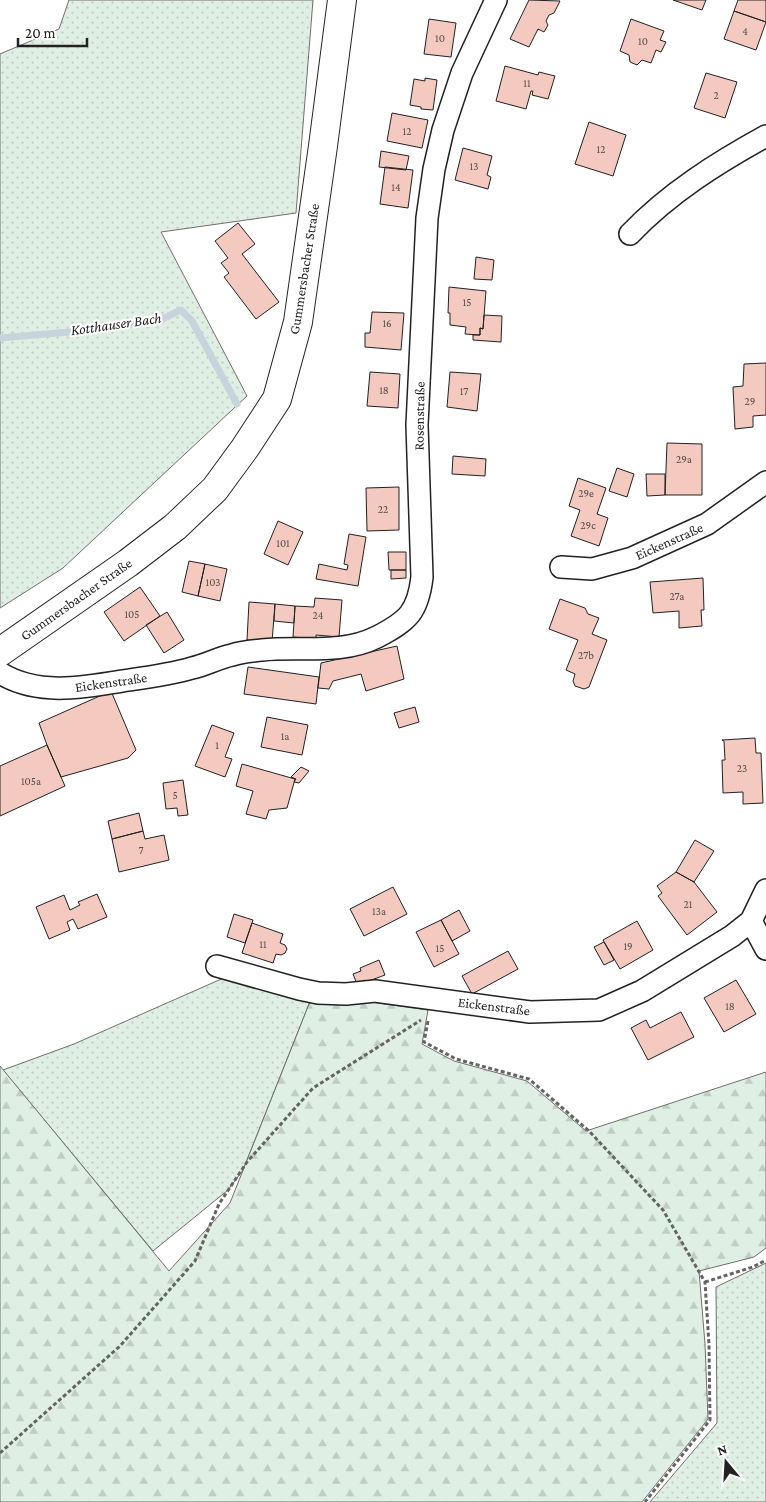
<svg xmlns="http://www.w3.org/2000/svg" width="766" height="1502" font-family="'Crimson Pro',serif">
<defs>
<pattern id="grass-dots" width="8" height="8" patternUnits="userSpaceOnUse" patternTransform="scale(1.25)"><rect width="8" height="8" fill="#e0efe3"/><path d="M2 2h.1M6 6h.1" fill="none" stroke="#c0cdc2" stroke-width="1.8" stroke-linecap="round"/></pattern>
<pattern id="forest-firs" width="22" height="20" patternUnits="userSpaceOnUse" patternTransform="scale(1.25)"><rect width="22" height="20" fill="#e0efe3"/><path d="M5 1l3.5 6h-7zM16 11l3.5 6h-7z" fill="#c0cdc2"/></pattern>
</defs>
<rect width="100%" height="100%" fill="#fff"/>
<path fill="url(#grass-dots)" stroke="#6f6f6f" d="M69 0H313L296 213 161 232 247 396 63 568 0 608V54L59 29Z
M244 969 313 994 243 1170 228 1190 153 1251 3 1070 74 1044Z
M766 1263V1502H650L717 1423 716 1287Z"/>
<path fill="url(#forest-firs)" stroke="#6f6f6f" d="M313 994 428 1010 422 1044 454 1061 527 1081 586 1131 766 1072V1248L754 1257 699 1271 705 1344 708 1419 642 1502H0V1066L169 1271 230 1203Z"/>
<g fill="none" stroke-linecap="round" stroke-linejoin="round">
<path stroke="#c7d3dd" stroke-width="7" d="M0 338 81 331 158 321 181 310 192 321 237 404"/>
</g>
<path fill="#f3c9c0" stroke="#222" d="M529 0 560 1 554 13 549 15 546 21 548 25 544 32 538 29 529 47 510 39Z
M673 0H706L702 10Z
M738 0H766V22L734 11Z
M734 11 766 22 756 50 724 39Z
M429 19 456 23 451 57 424 54Z
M631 19 664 31 660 40 666 42 661 52 656 50 651 63 642 60 637 65 630 62 629 55 620 51Z
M505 66 538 75 539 72 555 76 548 99 532 95 533 91H531L526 109 496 101Z
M706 73 737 82 725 118 694 108Z
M425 78 437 80 433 110 421 109V107L410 105 414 79 425 81Z
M392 113 428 120 422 148 387 141Z
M589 122 626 135 613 176 575 164Z
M463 148 492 156 487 175 491 177 488 189 455 180Z
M381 151 409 156 406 170 379 167Z
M385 167 413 170 408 208 380 204Z
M238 223 255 244 242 254 279 302 256 319 224 277 229 273 221 263 228 258 215 241Z
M476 257 494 260 492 280 474 279Z
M449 287 486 291 483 329 480 328V335L465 334 466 327 450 325V313H448Z
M372 312 404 313 401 350 365 347V333H370Z
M484 315 502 316 501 342 473 340V335H480V328L483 329Z
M766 363V415L753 416V427L735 429 733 387 743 386 744 364Z
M370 372 400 374 398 408 367 406Z
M450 372 481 374 477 411 447 407Z
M667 443 702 444V495H665Z
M453 456 486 459 485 476 452 474Z
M617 468 634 474 627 497 609 491Z
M646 474H665V495L647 496Z
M578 478 606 488 597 514 608 518 599 546 571 536 580 510 569 506Z
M399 487V530L367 531 366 488Z
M278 521 303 532 288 565 264 554Z
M349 534 366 537 358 586 316 579 319 564 347 570 348 565 344 564Z
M388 552H406V570H389Z
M189 561 205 564 198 596 182 592Z
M205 564 227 569 220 601 198 596Z
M391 570H406V578L391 579Z
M703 578 704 610H701L702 626 679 628V611L653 613 650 582Z
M140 587 160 616 124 641 104 612Z
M315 598 342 600 339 637 316 635V639L293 637 295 606 314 607Z
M560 599 585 608 588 614 599 618 592 634 607 640 589 687 584 689 575 686 573 681 575 674 566 670 578 640 549 629Z
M249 602 275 604 272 642 247 640Z
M275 604 295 606 294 623 274 621Z
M167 612 184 640 164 653 146 625Z
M397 646 404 679 366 691 361 674 333 681 329 689 318 688 321 663Z
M248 667 319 677 316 704 244 694Z
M111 691 136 750 128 758 61 777 47 745 39 723Z
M415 707 419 722 399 728 394 713Z
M267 717 308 725 302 755 261 747Z
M212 725 234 733 225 757 232 759 225 777 195 766Z
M755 738 756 753H761L763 803 743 804V792L723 793 722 760H725L724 741 722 740Z
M47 745 65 786 0 816V766Z
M242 764 295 779 287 808 269 810 266 819 246 814 253 791 236 786Z
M301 767 309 771 299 783 294 782 296 779 291 777Z
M183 780 188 815 178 816 177 808 166 809 163 783Z
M139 813 143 831 112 839 108 821Z
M143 831 145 839 164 835 169 860 119 872 112 839Z
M695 840 714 851 694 882 676 872Z
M676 872 694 882 717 912 687 935 658 896 662 893 657 886Z
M393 887 407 914 364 936 350 909Z
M97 894 107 917 78 929 73 919 67 922 70 930 49 939 36 907 64 895 70 910 80 905 78 902Z
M459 910 470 931 452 941 441 920Z
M234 914 253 920 245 943 227 937Z
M441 920 459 954 434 967 416 932Z
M637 921 653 950 620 969 603 940Z
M252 923 283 934 280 943 285 945 287 949 285 953 281 955 276 954 273 963 242 953Z
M604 942 614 960 604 965 594 947Z
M508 951 518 969 472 994 462 976Z
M379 960 385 975 366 982 365 980 357 984 353 974 361 971 360 968Z
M736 980 756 1014 724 1032 704 998Z
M681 1012 694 1037 648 1060 631 1028 646 1020 650 1028Z"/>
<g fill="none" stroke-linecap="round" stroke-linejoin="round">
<defs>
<path id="street" d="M630 234C669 193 717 163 766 136
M561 567 592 569 632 558 707 524 766 482
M0 673C39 697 86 687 129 680 150 677 172 674 192 668 206 665 218 658 232 655 241 652 252 651 262 650 301 646 341 655 377 637 408 621 418 612 422 577L417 425 427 218 434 169 443 130 462 73 496 0
M766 890 751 921 766 949
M217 966 299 989 318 993 346 994 375 991 530 1012 599 1010 642 991 732 936 751 921"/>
<path id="primary" d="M0 652 128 563 175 527 215 489 245 448 277 399 298 322 323 146 342 0"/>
</defs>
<use href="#street" stroke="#222" stroke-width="24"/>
<use href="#primary" stroke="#222" stroke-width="30"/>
<path stroke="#646464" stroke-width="3" stroke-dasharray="4 2.5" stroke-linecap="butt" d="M428 1021 424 1042 456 1059 529 1079 589 1131 663 1210 705 1282 709 1345 710 1420 645 1502
M705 1282 753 1267 766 1260
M0 1453 120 1346 195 1261 219 1204 247 1162 313 1088 421 1020"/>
<use href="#street" stroke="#fff" stroke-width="21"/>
<use href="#primary" stroke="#fff" stroke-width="28"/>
</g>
<g text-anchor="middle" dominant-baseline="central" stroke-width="4" stroke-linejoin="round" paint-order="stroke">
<g font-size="11" fill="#564c4a">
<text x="745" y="31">4</text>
<text x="440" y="38">10</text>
<text x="643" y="41">10</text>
<text x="527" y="83">11</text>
<text x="716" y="95">2</text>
<text x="407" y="131">12</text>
<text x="601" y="149">12</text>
<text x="474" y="166">13</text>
<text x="396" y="187">14</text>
<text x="467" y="302">15</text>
<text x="387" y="323">16</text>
<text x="384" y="390">18</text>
<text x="464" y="391">17</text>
<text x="750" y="401">29</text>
<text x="684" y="459">29a</text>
<text x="586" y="493">29e</text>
<text x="383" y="509">22</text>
<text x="588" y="525">29c</text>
<text x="283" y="543">101</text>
<text x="213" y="582">103</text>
<text x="677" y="596">27a</text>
<text x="132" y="614">105</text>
<text x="318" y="615">24</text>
<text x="586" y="655">27b</text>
<text x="285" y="736">1a</text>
<text x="217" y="745">1</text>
<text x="742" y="768">23</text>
<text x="31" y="781">105a</text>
<text x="175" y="795">5</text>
<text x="141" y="850">7</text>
<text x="688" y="904">21</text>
<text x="379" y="911">13a</text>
<text x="263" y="944">11</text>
<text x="628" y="946">19</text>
<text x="440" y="948">15</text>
<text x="730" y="1006">18</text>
</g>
<g font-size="14" fill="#222" stroke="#fff">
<text transform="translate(304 269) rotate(-81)">Gummersbacher Straße</text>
<text transform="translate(419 416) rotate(-89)">Rosenstraße</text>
<text transform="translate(669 541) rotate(-24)">Eickenstraße</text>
<text transform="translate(76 599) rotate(-35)">Gummersbacher Straße</text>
<text transform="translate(111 682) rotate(-8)">Eickenstraße</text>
<text transform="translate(494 1006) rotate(7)">Eickenstraße</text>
</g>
<g font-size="15" font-style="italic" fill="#222" stroke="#fff">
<text transform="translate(116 324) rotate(-8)">Kotthauser Bach</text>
</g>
</g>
<g transform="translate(726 1462) rotate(342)" stroke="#ffffff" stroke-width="4" paint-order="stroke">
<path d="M0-4L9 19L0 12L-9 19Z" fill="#222222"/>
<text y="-8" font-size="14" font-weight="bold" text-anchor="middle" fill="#222222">N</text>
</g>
<path d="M18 38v8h69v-8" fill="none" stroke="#222222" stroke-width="2.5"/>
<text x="25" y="38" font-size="15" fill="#222222" stroke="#ffffff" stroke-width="4" paint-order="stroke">20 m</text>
</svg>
